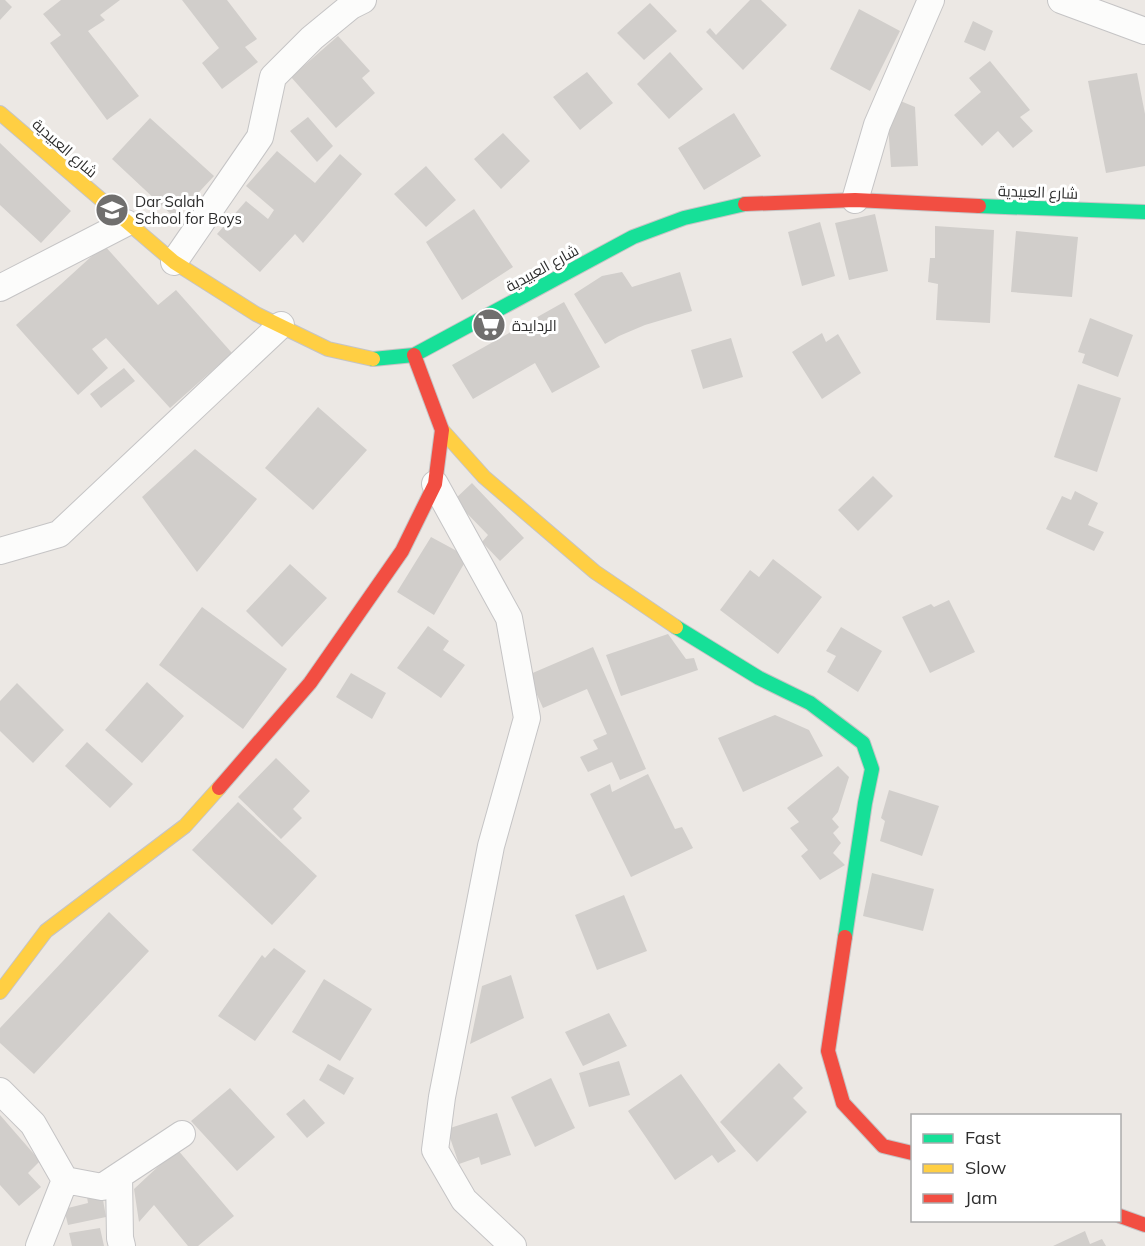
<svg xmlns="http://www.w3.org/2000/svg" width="1145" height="1246" font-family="Mulish,Cairo,sans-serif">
<rect width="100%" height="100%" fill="#ece8e4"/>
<path fill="#d1cecb" d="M0 0H5L12 7 0 20Z
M61 0H120L100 15 105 20 88 31 139 96 107 120 50 43 61 35 43 14Z
M182 0H227L257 39 245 47 258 62 222 89 202 63 219 48Z
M750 0H761L787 25 743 70 706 32 710 28 716 35Z
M650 3 677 31 644 60 617 33Z
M859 9 900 31 870 91 830 69Z
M973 21 993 31 985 51 964 42Z
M338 36 370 71 362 78 375 93 336 128 291 77Z
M670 52 703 89 669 119 637 84Z
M990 61 1030 110 1020 117 1033 131 1013 148 998 131 982 146 954 115 981 92 969 78Z
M587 72 613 103 580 130 553 97Z
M1137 73 1145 114V166L1106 173 1088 81Z
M898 100 915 107 918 166 891 167 888 124Z
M734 113 761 156 704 190 678 148Z
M308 117 333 146 317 162 290 131Z
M150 118 214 176 175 218 112 159Z
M503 133 530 161 501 189 474 159Z
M0 143 71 211 41 243 0 205Z
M277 151 315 183 340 154 362 174 303 243 295 234 260 272 217 234 246 201 268 219 274 210 246 186Z
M426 166 456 200 426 227 394 194Z
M474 209 513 267 462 300 426 242Z
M875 214 888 271 849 280 835 223Z
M820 222 835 276 802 286 788 232Z
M935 226 994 230 990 323 936 320 938 284 928 282 930 258H935Z
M1016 231 1078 237 1072 297 1011 292Z
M104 245 158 305 176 290 232 353 170 408 106 338 92 349 108 368 78 395 16 325Z
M622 272 632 287 680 272 692 311 645 325 619 336 605 344 574 294 602 276Z
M564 302 600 367 552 393 535 363 473 399 452 365Z
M1090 318 1133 335 1118 377 1082 363 1085 354 1078 352Z
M822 333 826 342 838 334 861 373 822 399 792 352Z
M731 338 743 377 703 389 691 350Z
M124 368 135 381 101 408 90 394Z
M1078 384 1121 398 1097 472 1054 457Z
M318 407 367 450 313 510 265 468Z
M195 449 257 499 197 572 142 497Z
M873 476 893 496 858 531 838 510Z
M472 483 524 538 500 561 482 542 488 535 454 500Z
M1075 491 1098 503 1088 525 1104 532 1094 551 1046 529 1062 496 1071 500Z
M431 537 468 557 434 615 397 592Z
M773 559 822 597 778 654 720 610 750 570 759 577Z
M290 564 327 598 282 647 246 611Z
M949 600 975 652 930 673 902 617 931 604 934 607Z
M202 607 287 669 243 729 159 665Z
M428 626 449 641 443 650 465 665 441 698 397 668Z
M841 627 882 651 858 692 827 672 836 656 826 651Z
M668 634 686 659 694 658 698 670 621 696 606 655Z
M593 647 646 769 620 780 612 762 588 772 580 757 598 749 593 740 607 734 587 689 543 708 528 675Z
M351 673 386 693 372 719 336 697Z
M147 682 184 716 142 763 105 730Z
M17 683 64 730 33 763 0 731V701Z
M775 715 809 730 823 756 743 792 718 738Z
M87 742 133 784 110 808 65 766Z
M276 758 310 791 293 809 302 818 281 839 238 797Z
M838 766 849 777 838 812 832 819 839 827 833 833 841 843 833 853 845 865 820 880 801 856 808 850 790 828 799 822 787 808Z
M648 774 675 829 682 827 693 848 631 877 590 794 610 784 612 792Z
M889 790 939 806 922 856 880 841 885 821 881 818Z
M238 802 317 876 272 925 192 850Z
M872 873 934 889 923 931 863 916Z
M624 895 647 951 597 970 575 915Z
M109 912 149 951 34 1074 0 1043V1028Z
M274 948 306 971 255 1041 218 1016 262 955 265 958Z
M511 975 524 1018 470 1044 482 986Z
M324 979 372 1009 340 1061 292 1032Z
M609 1013 627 1046 583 1066 565 1032Z
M619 1061 630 1095 589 1107 579 1073Z
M779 1063 803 1088 793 1098 807 1112 757 1162 720 1122Z
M328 1064 354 1078 344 1095 319 1080Z
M681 1074 736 1151 718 1163 712 1155 675 1180 628 1111Z
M551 1078 575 1128 535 1147 511 1097Z
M230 1088 275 1137 237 1171 191 1121Z
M304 1099 325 1123 307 1138 286 1114Z
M497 1113 511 1155 481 1165 479 1157 459 1164 447 1129Z
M0 1115 40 1161 28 1173 41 1187 19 1206 0 1185Z
M177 1149 234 1216 198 1246H188L154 1205 139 1222 134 1189Z
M102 1194 106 1217 68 1225 64 1209 88 1203 87 1197Z
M100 1228 104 1246H72L69 1233Z
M1085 1231 1090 1244 1102 1239 1106 1246H1053Z"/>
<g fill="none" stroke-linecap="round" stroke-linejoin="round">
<defs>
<path id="street" d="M1061 0 1145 31
M855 200 877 125 931 0
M174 262 260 137 273 77 312 38 351 6 363 0
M0 288 126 223
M435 484 509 618 527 718 491 846 442 1097 435 1150 464 1200 513 1246
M0 551 59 534 281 325
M0 1091 33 1124 65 1180 39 1246
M119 1176 120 1238 122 1246
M65 1180 102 1187 182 1134"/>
<path id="fast" d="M979 206 1145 212
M373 359 414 355 633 237 684 218 745 204
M676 627 759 678 810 703 863 743 872 769 865 803 845 937"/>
<path id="slow" d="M0 113 174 262 256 314 328 349 373 359
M442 430 484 477 595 572 676 627
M0 992 46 931 185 826 219 788"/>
<path id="jam" d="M745 204 855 200 979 206
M219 788 310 683 402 551 435 484 442 430 414 355
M845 937 828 1051 843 1103 883 1146 912 1153
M1120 1216 1145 1225"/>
</defs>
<use href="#street" stroke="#c5c4c5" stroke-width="28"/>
<use href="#fast" stroke="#c5c4c5" stroke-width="16"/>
<use href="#slow" stroke="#c5c4c5" stroke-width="16"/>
<use href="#jam" stroke="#c5c4c5" stroke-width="16"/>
<use href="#street" stroke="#fcfcfb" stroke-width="26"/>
<use href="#fast" stroke="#16e098" stroke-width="14"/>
<use href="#slow" stroke="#ffcf43" stroke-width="14"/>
<use href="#jam" stroke="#f24e42" stroke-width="14"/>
</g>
<defs>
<symbol id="school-disc" viewBox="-11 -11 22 22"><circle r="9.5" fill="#706f6e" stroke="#fff"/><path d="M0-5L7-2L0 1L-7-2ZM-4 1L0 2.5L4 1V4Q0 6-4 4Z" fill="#fff"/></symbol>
<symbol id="supermarket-disc" viewBox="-11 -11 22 22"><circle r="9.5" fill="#706f6e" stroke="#fff"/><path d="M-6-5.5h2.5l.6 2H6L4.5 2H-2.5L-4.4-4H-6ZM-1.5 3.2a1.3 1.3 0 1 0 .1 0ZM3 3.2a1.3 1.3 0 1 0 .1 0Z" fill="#fff"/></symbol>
</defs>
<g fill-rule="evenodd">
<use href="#school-disc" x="93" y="191" width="38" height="38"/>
<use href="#supermarket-disc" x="470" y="306" width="38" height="38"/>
</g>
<g text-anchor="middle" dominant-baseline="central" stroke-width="6" stroke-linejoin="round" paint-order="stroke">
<g font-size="15" fill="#2e2e2e" stroke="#fff">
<text transform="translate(65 148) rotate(41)">شارع العبيدية</text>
<text transform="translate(1038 192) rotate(2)">شارع العبيدية</text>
<text transform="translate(542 268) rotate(-29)">شارع العبيدية</text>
</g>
<g font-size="15" fill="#2e2e2e" stroke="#fff" text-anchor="start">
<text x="135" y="201">Dar Salah<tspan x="135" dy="17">School for Boys</tspan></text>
<text x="512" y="325">الردايدة</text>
</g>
</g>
<rect x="911" y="1114" width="210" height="108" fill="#ffffff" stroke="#ababab" stroke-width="1.5"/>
<rect x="923" y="1134" width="30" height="9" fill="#16e098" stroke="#ababab" stroke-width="1.5"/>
<text x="965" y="1144" font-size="18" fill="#2e2e2e">Fast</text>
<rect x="923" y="1164" width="30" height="9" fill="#ffcf43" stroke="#ababab" stroke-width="1.5"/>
<text x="965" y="1174" font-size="18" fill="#2e2e2e">Slow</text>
<rect x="923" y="1194" width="30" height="9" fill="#f24e42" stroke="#ababab" stroke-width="1.5"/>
<text x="965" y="1204" font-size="18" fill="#2e2e2e">Jam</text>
</svg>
